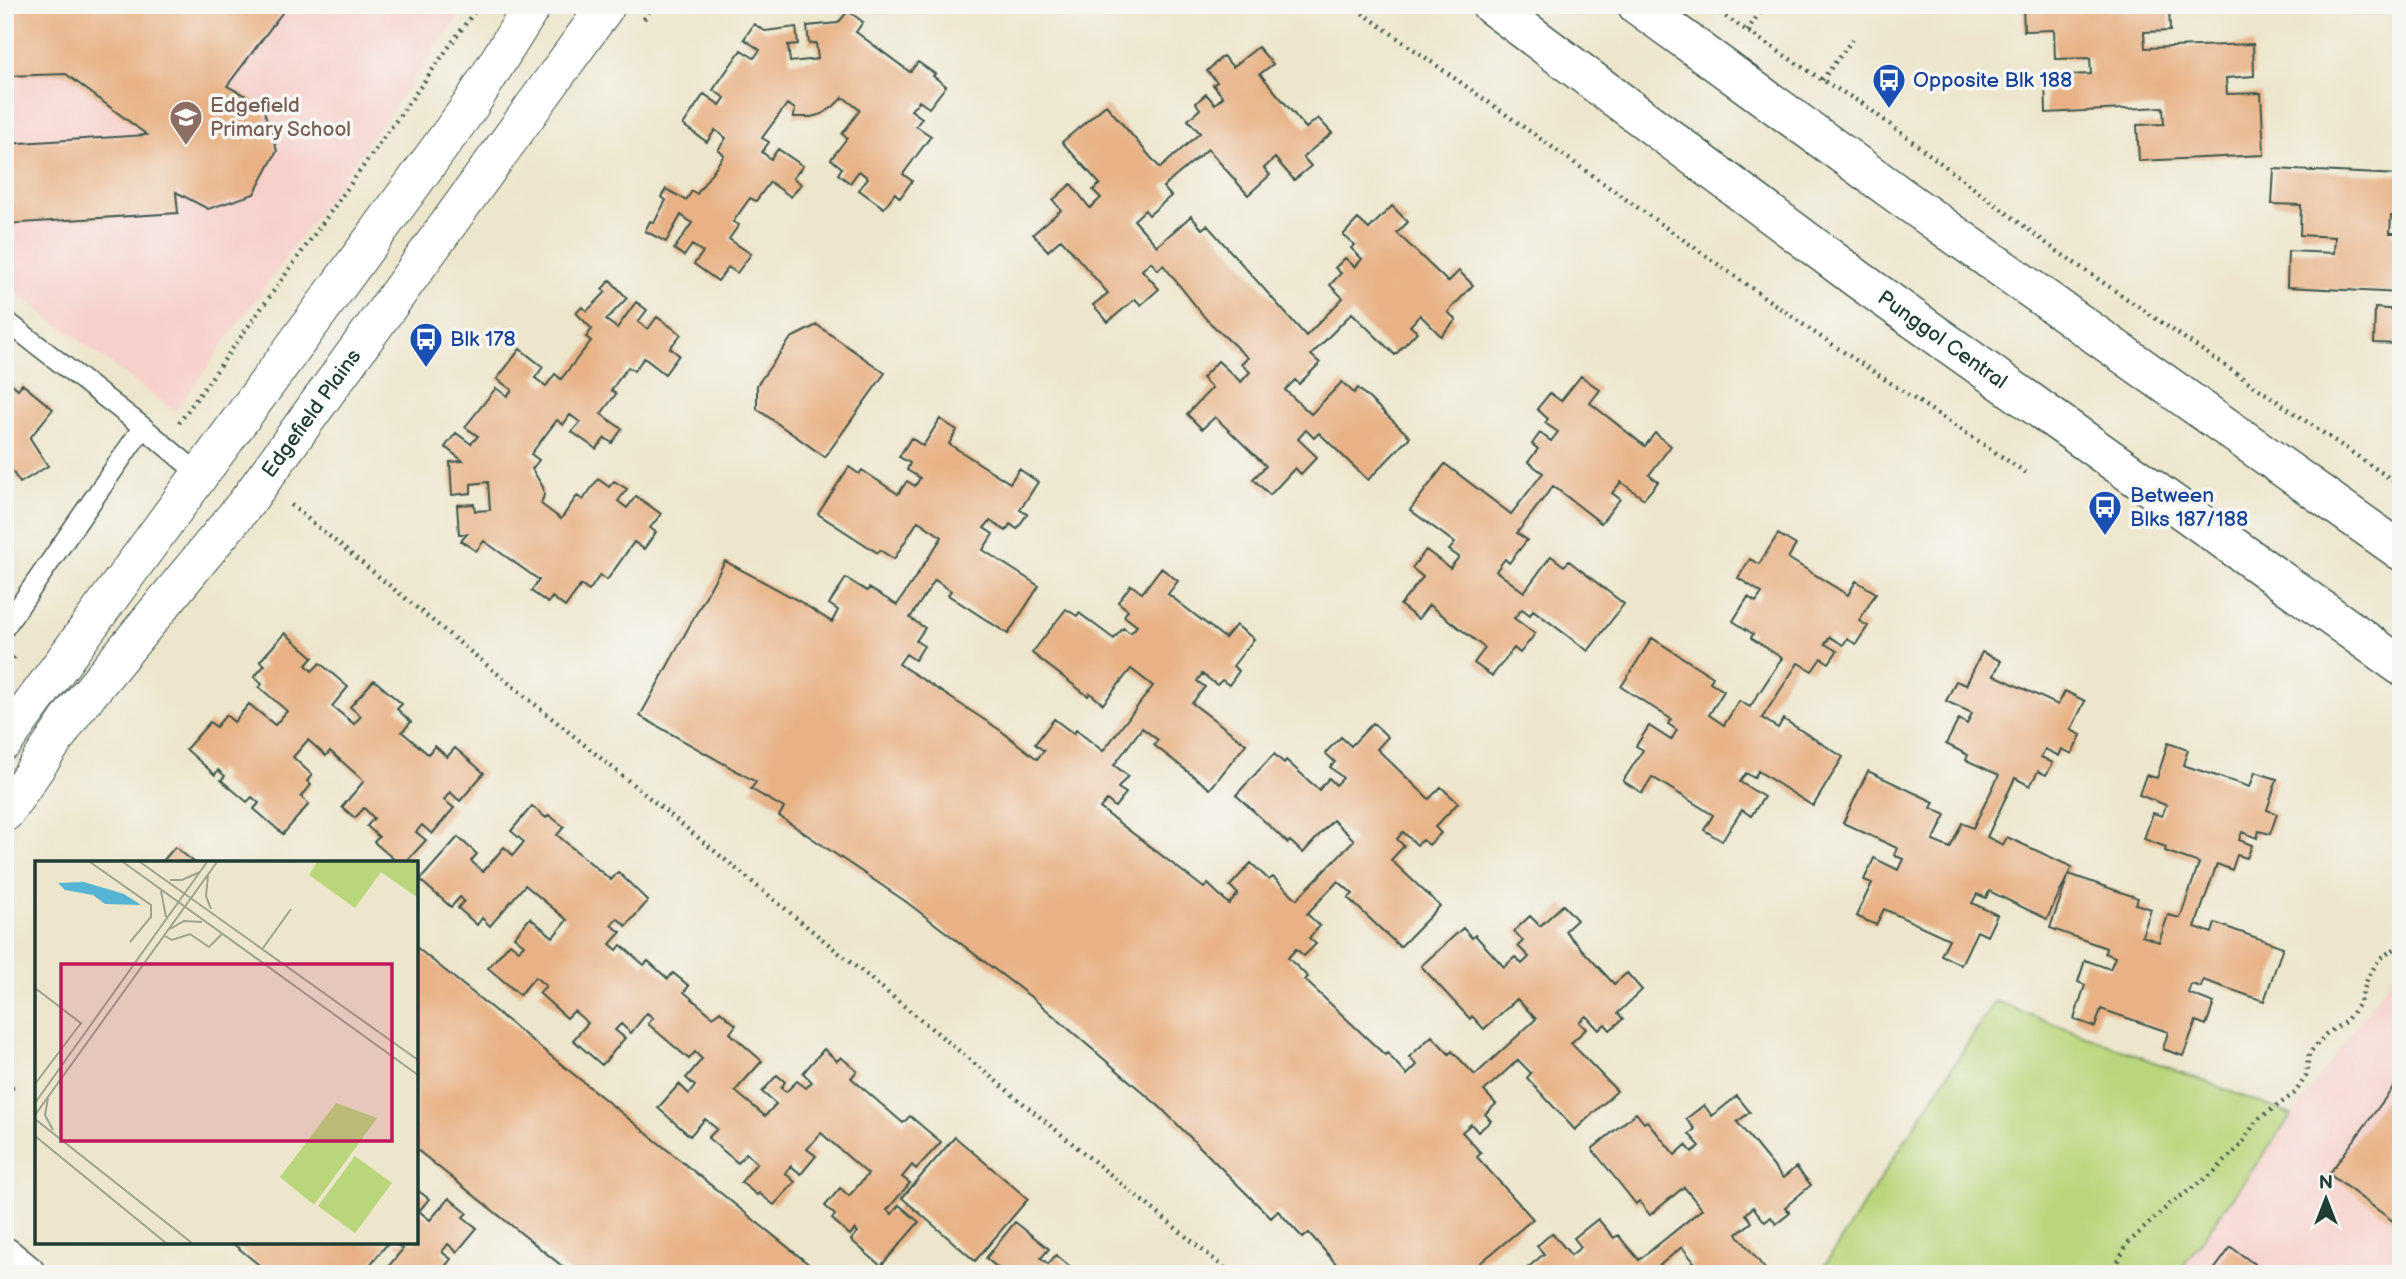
<svg xmlns="http://www.w3.org/2000/svg" width="2406" height="1279" font-family="'Balsamiq Sans',sans-serif">
<rect width="100%" height="100%" fill="#f6f6f2"/>
<filter id="ink" filterUnits="userSpaceOnUse"><feTurbulence type="fractalNoise" baseFrequency=".0143" numOctaves="2"/><feDisplacementMap in="SourceGraphic" scale="14" xChannelSelector="R" yChannelSelector="G"/><feConvolveMatrix kernelMatrix="1 2 1 2 8 2 1 2 1" color-interpolation-filters="sRGB"/></filter>
<filter id="wash" filterUnits="userSpaceOnUse"><feTurbulence type="fractalNoise" baseFrequency=".00686" numOctaves="4" result="noise"/><feDisplacementMap in="SourceGraphic" scale="28" xChannelSelector="R" yChannelSelector="G"/><feGaussianBlur stdDeviation="1.57" result="paint"/><feColorMatrix in="noise" values="0 0 0 0 0 0 0 0 0 0 0 0 0 0 0 0 0 1.4 0 .05"/><feComposite in="paint" operator="in"/></filter>
<g filter="url(#wash)">
<rect width="100%" height="100%" fill="#ede6cc"/>
<path fill="#f7d0cb" d="M5 5H467L175 412 5 285Z
M2401 964V1274H2177L2292 1115Z"/>
<path fill="#bad67b" stroke="#6c8a58" stroke-width="2" d="M1995 1001 2292 1115 2177 1274H1819Z"/>
<g id="blocks">
<path fill="#e8b286" d="M5 5H288L227 86 262 105 277 151 254 194 208 209 176 192 178 213 5 224V144L147 135 66 74 5 76Z
M2023 5H2169L2170 31 2144 32 2145 48 2253 44 2254 76 2226 78 2227 94 2261 93 2264 155 2139 161 2137 125 2164 124 2163 107 2046 113 2045 76 2091 74 2090 58 2055 59 2054 30 2024 31Z
M848 11 863 22 856 32 910 72 918 62 935 74 933 76 946 86 929 108 919 101 911 110 922 118 916 126 931 136 903 174 912 181 900 198 895 193 884 208 859 190 868 178 859 171 850 183 838 174 842 168 831 159 847 138 842 134 860 110 843 97 833 107 822 114 811 117H794L795 109 787 104 762 138 769 142 762 152 771 159 778 149 803 166 793 178 801 184 791 197 770 182 756 201 750 198 733 222 739 225 729 239 751 254 737 273 728 267 718 281 694 264 703 252 692 245 684 256 674 249 692 223 681 215 666 242 645 231 650 221 654 223 666 200 661 197 666 189 686 200 692 191 697 194 724 155 718 150 726 138 715 130 707 142 683 125 704 94 720 105 725 98 713 90 741 50 754 58 760 50 744 39 754 24 765 31 796 27 798 44 788 45 790 62 818 59 816 43 809 44 807 26 838 23Z
M1258 47 1273 64 1260 74 1306 128 1318 118 1332 133 1303 157 1311 166 1294 180 1275 158 1264 168 1270 175 1248 195 1208 149 1163 187 1171 196 1149 215 1145 210 1134 220 1157 246 1191 216 1202 229 1207 225 1306 336 1343 298 1330 285 1341 273 1335 268 1345 258 1355 267 1362 259 1351 248 1355 245 1343 235 1358 219 1369 229 1392 206 1408 222 1397 233 1448 282 1459 271 1473 285 1448 312 1456 320 1441 336 1420 315 1410 326 1417 332 1395 355 1352 313 1311 355 1320 363 1299 384 1295 380 1285 390 1311 414 1342 382 1354 393 1358 388 1410 437 1368 480 1319 433 1314 438 1306 430 1298 439 1317 457 1301 474 1295 468 1270 495 1253 479 1266 466 1215 417 1202 429 1187 414 1212 388 1202 378 1218 361 1241 382 1250 372 1241 364 1248 358 1207 320 1163 265 1158 270 1151 262 1142 270 1159 289 1141 305 1135 299 1108 322 1093 305 1108 293 1061 239 1048 251 1033 234 1061 210 1053 200 1071 184 1090 208 1101 198 1093 190 1100 184 1062 142 1106 105 1160 168 1200 133 1188 120 1200 109 1196 103 1206 94 1215 104 1223 97 1213 85 1217 82 1207 71 1223 56 1233 67Z
M2274 169 2401 175V216H2391L2390 233H2401V293L2287 287 2288 251 2334 253 2335 237 2300 235 2301 205 2272 204Z
M610 280 627 298 606 320 617 328 636 302 647 310 638 322 648 329 657 317 681 334 670 348 679 355 665 374 644 358 634 371 628 367 611 390 616 394 601 414 622 429 612 443 605 438 596 449 572 432 580 422 570 415 563 425 557 420 531 454 539 460 532 469 543 487 544 495 541 504 561 519 577 496 583 500 598 479 609 487 614 481 627 489 618 501 627 508 636 496 661 514 650 528 656 532 644 549 634 542 607 580 600 575 589 591 581 585 565 607 552 597 548 603 531 591 539 580 484 541 476 551 461 541 467 534H459L457 505 474 504 475 511 490 510 488 482 471 484V493L452 495 450 462 463 461 445 447 456 433 471 444 478 436 465 427 496 388 507 396 512 390 497 379 520 349 543 367 535 378 546 386 555 374 561 379 591 341 586 337 592 329 576 313 582 307 587 311 606 292 602 289Z
M2375 308 2401 310V344L2374 343Z
M817 325 885 373 825 457 757 409V385L791 338Z
M1581 376 1600 390 1590 403 1645 446 1655 433 1671 446 1649 475 1658 482 1644 499 1621 482 1612 493 1620 499 1601 523 1553 486 1517 533 1527 540 1509 563 1505 559 1496 571 1524 592 1551 556 1564 566 1569 561 1624 604 1588 651 1533 610 1530 615 1522 609 1514 618 1535 634 1520 653 1514 648 1492 676 1474 663 1485 648 1429 605 1418 619 1400 605 1423 577 1412 568 1426 550 1450 568 1459 557 1449 550 1455 543 1410 510 1445 464 1511 514 1543 473 1528 462 1538 449 1532 444 1540 433 1551 441 1558 432 1545 423 1548 419 1537 409 1550 393 1561 401Z
M5 378 18 389 22 384 53 409 30 438 48 466 20 483 12 471 5 466Z
M940 419 957 430 949 444 1010 483 1019 469 1038 482 1020 510 1027 514 1017 529 1010 524 1006 531 990 521 984 528 993 534 983 550 1039 586 1008 634 948 595 951 591 935 580 910 618 925 628 916 641 924 646 915 660 906 654 899 664 1000 730 1037 759 1044 751 1035 744 1054 719 1074 734 1076 730 1103 751 1153 686 1131 669 1103 704 1090 693 1088 696 1032 653 1066 609 1077 616 1079 613 1114 639 1123 628 1131 633 1137 626 1124 616 1128 610 1118 602 1131 585 1142 593 1161 568 1178 581 1168 594 1225 638 1236 625 1254 639 1233 666 1239 671 1229 685 1222 680 1217 685 1202 674 1197 681 1205 687 1192 703 1246 744 1210 789 1154 745 1158 740 1142 728 1114 765 1128 776 1118 788 1126 793 1115 807 1107 800 1100 808 1204 888 1208 884 1229 904 1238 894 1230 886 1251 863 1269 880 1273 877 1297 899 1354 840 1333 820 1303 853 1290 841 1288 843 1236 795 1274 754 1284 763 1286 760 1319 790 1329 778 1336 785 1343 778 1330 767 1335 762 1325 753 1341 737 1351 746 1373 723 1388 737 1377 749 1429 799 1441 787 1458 803 1435 827 1441 833 1429 845 1423 840 1417 845 1403 832 1397 839 1404 846 1391 860 1440 906 1400 947 1348 898 1353 894 1338 881 1307 914 1320 926 1309 938 1316 944 1304 956 1296 949 1288 958 1308 977 1305 980 1385 1055 1387 1053 1407 1075 1417 1065 1409 1057 1432 1036 1449 1054 1452 1051 1475 1075 1536 1019 1517 999 1484 1029 1472 1016 1470 1019 1421 966 1463 928 1472 938 1475 935 1504 967 1515 957 1522 964 1529 957 1518 946 1523 941 1514 931 1530 916 1540 926 1563 905 1577 920 1565 931 1614 984 1627 973 1642 990 1618 1013 1623 1019 1610 1030 1605 1024 1599 1030 1586 1016 1579 1022 1586 1029 1571 1043 1617 1091 1575 1130 1527 1078 1531 1073 1518 1060 1484 1091 1496 1104 1485 1114 1491 1121 1478 1132 1471 1124 1462 1132 1481 1153 1477 1157 1533 1219 1467 1274H1345L1309 1233 1303 1238 1278 1211 1271 1218 1161 1108 1035 1000 905 901 779 816 784 808 751 789 756 782 640 716 725 561 799 601 832 622 838 610 829 604 846 578 867 591 869 588 897 605 942 537 918 521 894 559 880 550 878 553 818 514 849 467 859 474 862 470 898 494 907 481 915 486 920 478 907 470 910 463 899 457 911 438 923 446Z
M1778 534 1796 545 1788 558 1848 595 1856 581 1876 593 1859 621 1868 626 1856 644 1847 639 1843 645 1830 637 1825 644 1837 651 1829 663 1821 658 1812 671 1798 663 1762 718 1778 728 1783 719 1843 757 1813 806 1758 771 1754 778 1746 773 1740 782 1764 797 1751 816 1742 810 1722 841 1704 830 1713 815 1652 777 1642 793 1623 781 1643 750 1636 746 1649 726 1671 740 1677 730 1668 724 1671 719 1621 687 1652 638 1713 677 1710 682 1724 691 1709 715 1724 725 1739 701 1750 707 1782 658 1751 638 1753 634 1733 621 1748 597 1756 602 1762 593 1738 578 1750 559 1759 564Z
M285 633 313 657 306 665 312 671 320 663 348 687 332 706 354 724 361 716 350 707 374 680 402 704 397 709 411 722 402 732 428 754 435 746 447 757 455 748 484 773 460 801 450 792 444 800 454 808 432 834 422 825 416 832 426 840 406 862H397L374 842 379 837 367 826 374 818 364 808 355 818 342 807 364 781 330 751 326 756 308 740 293 757 312 775 307 781 311 785 301 797 309 804 283 834 254 809 259 803 252 797 247 802 221 780 225 776 218 770 215 775 186 749 210 722 216 727 226 715 234 722 249 704 275 725 287 711 259 687 262 684 254 677 265 665 260 661Z
M1982 652 2001 661 1994 675 2058 705 2065 691 2085 701 2071 730 2081 735 2072 754 2062 749 2059 756 2045 749 2041 757 2053 763 2046 775 2038 771 2030 786 2015 778 1987 837 2003 845 2007 837 2072 867 2047 919 1989 891 1986 898 1977 894 1972 903 1997 915 1987 936 1977 931 1961 965 1941 955 1949 939 1884 909 1876 925 1856 916 1872 883 1864 880 1874 858 1898 870 1903 859 1894 855 1897 848 1843 823 1868 771 1934 802 1931 808 1946 815 1933 841 1950 848 1962 823 1973 828 1999 775 1966 760 1968 755 1946 744 1959 719 1967 724 1972 713 1946 701 1956 681 1966 685Z
M2168 743 2188 750 2183 765 2250 787 2255 772 2277 779 2267 810 2277 814 2270 834 2259 831 2257 838 2242 832 2239 840 2252 845 2247 858 2237 855 2232 870 2217 864 2195 927 2212 933 2215 923 2283 947 2264 1001 2203 980 2201 987 2191 984 2188 993 2214 1003 2206 1025 2196 1021 2183 1056 2163 1049 2168 1032 2101 1009 2095 1027 2074 1019 2085 985 2078 982 2085 960 2110 969 2115 957 2105 953 2106 948 2050 928 2069 874 2138 898 2136 904 2151 909 2142 936 2159 942 2168 915 2180 918 2199 863 2165 851 2166 847 2144 839 2153 813 2162 816 2166 805 2139 795 2146 775 2157 778Z
M532 806 546 818 549 815 564 827 557 835 611 880 618 872 648 901 626 926 617 918 611 925 621 932 610 944 617 950 621 945 644 965 648 961 668 979 673 973 689 986 684 992 713 1017 720 1011 736 1025 730 1033 762 1061 735 1091 765 1116 776 1104 762 1092 777 1075 785 1082 781 1088 786 1092 797 1081 806 1088 812 1082 803 1073 824 1049 837 1061 841 1057 857 1071 851 1078 903 1123 910 1116 941 1142 916 1169 912 1165 902 1177 910 1183 887 1210 892 1214 899 1205 919 1222 881 1266 851 1240 858 1232 855 1229 850 1235 832 1219 835 1215 825 1206 840 1188 849 1196 868 1174 821 1133 807 1149 816 1156 801 1174 791 1166 785 1173 795 1182 774 1205 759 1193 757 1195 741 1182 757 1163 746 1153 738 1163 708 1138 717 1129 705 1119 690 1136 658 1108 679 1084 689 1094 695 1086 686 1078 702 1059 695 1052 689 1059 648 1024 653 1018 647 1013 631 1033 621 1024 615 1030 625 1038 602 1065 573 1040 588 1023 574 1011 567 1018 539 993 546 986 535 977 520 995 488 968 510 943 519 950 524 945 514 937 530 918 553 937 567 920 525 885 490 926 482 918 477 925 458 908 464 901 460 897 451 907 420 880 458 837 477 854 471 861 483 872 504 847 513 855 524 842 511 831Z
M175 847 194 862H162Z
M416 947 821 1274H572L416 1149Z
M2401 1077V1227L2329 1174Z
M1737 1096 1750 1112 1737 1122 1783 1178 1796 1167 1811 1185 1785 1207 1790 1213 1776 1224 1771 1217 1765 1222 1753 1207 1746 1214 1752 1222 1737 1234 1769 1274H1696L1689 1266 1694 1262 1682 1247 1649 1274H1520L1544 1254 1537 1246 1552 1233 1571 1255 1581 1247 1574 1238 1598 1219 1614 1238 1618 1235 1639 1260 1702 1209 1684 1187 1650 1215 1639 1201 1636 1204 1592 1149 1636 1113 1644 1123 1647 1121 1675 1155 1686 1145 1692 1152 1700 1146 1689 1134 1695 1129 1686 1119 1704 1105 1712 1116Z
M955 1137 1028 1199 975 1261 902 1198Z
M416 1189 429 1199 419 1211 430 1220 449 1198 467 1213 463 1217 477 1228 457 1252 448 1244 442 1252 451 1259 439 1274H382L403 1249 394 1242H416Z
M1015 1222 1049 1249 1041 1258 1048 1264 1056 1255 1079 1274H1005L986 1258Z
M231 1242H389L369 1266 376 1271 374 1274H359L351 1267 345 1274H270Z
M2231 1247 2268 1274H2211Z"/>
</g>
</g>
<g filter="url(#ink)">
<use href="#blocks" fill-opacity="0" stroke="#3e564b" stroke-width="2"/>
<g fill="none" stroke-linecap="round" stroke-linejoin="round">
<defs>
<path id="service" d="M5 320 143 427 200 475
M5 627 143 427"/>
<g id="minor">
<path d="M5 741 470 106 533 5"/>
<path id="s1" d="M5 813 74 712 246 503 607 5"/>
</g>
<path id="tertiary" d="M5 1257 26 1274"/>
<g id="secondary">
<path id="s2" d="M1491 5 1859 280 2401 666"/>
<path d="M1637 5 1907 201 2401 551"/>
</g>
</defs>
<use href="#service" stroke="#3e564b" stroke-width="22"/>
<use href="#minor" stroke="#3e564b" stroke-width="39"/>
<use href="#tertiary" stroke="#3e564b" stroke-width="41"/>
<use href="#secondary" stroke="#3e564b" stroke-width="41"/>
<path stroke="#3e564b" stroke-width="4.5" stroke-dasharray="2 5" stroke-linecap="butt" d="M1351 5 1818 335 2028 474
M1708 5 1822 80 1863 104 2054 249 2401 486
M644 19 653 5
M1747 31 1765 5
M1822 80 1853 39
M179 423 479 5
M291 505 1232 1274
M5 670 17 653
M5 1089 14 1087
M188 1274 195 1266
M2112 1274 2127 1244 2170 1204 2212 1174 2241 1145 2257 1120 2295 1093 2306 1076 2309 1054 2326 1034 2346 1021 2360 1002 2368 977 2380 958 2401 945"/>
<use href="#service" stroke="#fff" stroke-width="19"/>
<use href="#minor" stroke="#fff" stroke-width="37"/>
<use href="#tertiary" stroke="#fff" stroke-width="38"/>
<use href="#secondary" stroke="#fff" stroke-width="38"/>
</g>
</g>
<defs>
<symbol id="bus-pin" viewBox="-11 -11 22 30"><path d="M0 17L-7.5 6A9.5 9.5 0 1 1 7.5 6Z" fill="#1a4fb4" stroke="#f6f6f2"/><path d="M-5-6H5V4H4V6H2V4H-2V6H-4V4H-5ZM-3.5-4V0h7V-4ZM-3.5 1.2v1.5H-2V1.2ZM2 1.2v1.5H3.5V1.2Z" fill="#fff"/></symbol>
<symbol id="school-pin" viewBox="-11 -11 22 30"><path d="M0 17L-7.5 6A9.5 9.5 0 1 1 7.5 6Z" fill="#8d6e63" stroke="#f6f6f2"/><path d="M0-5L7-2L0 1L-7-2ZM-4 1L0 2.5L4 1V4Q0 6-4 4Z" fill="#fff"/></symbol>
</defs>
<g fill-rule="evenodd">
<use href="#bus-pin" x="1870" y="61" width="38" height="52"/>
<use href="#school-pin" x="167" y="98" width="38" height="52"/>
<use href="#bus-pin" x="407" y="320" width="38" height="52"/>
<use href="#bus-pin" x="2086" y="488" width="38" height="52"/>
</g>
<g text-anchor="middle" dominant-baseline="central" stroke-width="7" stroke-linejoin="round" paint-order="stroke">
<g font-size="21" fill="#164399" stroke="#f6f6f2" text-anchor="start">
<text x="1913" y="80">Opposite Blk 188</text>
<text x="450" y="339">Blk 178</text>
<text x="2130" y="495">Between<tspan x="2130" dy="24">Blks 187/188</tspan></text>
</g>
<g font-size="21" fill="#785e54" stroke="#f6f6f2" text-anchor="start">
<text x="210" y="105">Edgefield<tspan x="210" dy="24">Primary School</tspan></text>
</g>
<g font-size="21" fill="#1f3d34" stroke="#f6f6f2">
<text stroke="none"><textPath href="#s2" startOffset="562">Punggol Central</textPath></text>
<text stroke="none"><textPath href="#s1" startOffset="504">Edgefield Plains</textPath></text>
</g>
</g>
<g transform="translate(35 861)">
<rect width="383" height="383" fill="#ede6cc"/>
<path d="M282 1H383V37L346 11 320 47 274 14ZM301 242 342 257 279 344 245 316ZM320 295 357 322 320 372 283 345Z" fill="#bad67b"/>
<path d="M49 21 89 33 106 44 70 43 58 34 30 29 23 22Z" fill="#56b5d4"/>
<path fill="none" stroke="#9ba28f" stroke-width="2" d="M55 1 116 44V56L95 81M88 1 383 214M105 1 383 199M173 15 171 35 176 48M135 19H147L165 11M126 30 131 56M135 68 149 60 167 61M130 75 137 79 155 73 174 86 187 73M228 87 256 48M0 127 47 163M0 223 46 162M13 237 10 254 18 269M0 242 172 1M0 254 182 1M0 258 157 382M0 275 131 382"/>
<path fill="#c2185b" fill-opacity="0.15" stroke="#c2185b" stroke-width="3.5" d="M26 103H357V280H26Z"/>
<rect width="383" height="383" fill="none" stroke="#1f3d34" stroke-width="3.5"/>
</g>
<rect width="2406" height="1279" fill="none" stroke="#f6f6f2" stroke-width="28"/>
<g transform="translate(2326 1199)" stroke="#f6f6f2" stroke-width="5" paint-order="stroke">
<path d="M0-5L12 26L0 18L-12 26Z" fill="#1f3d34"/>
<text y="-10" font-size="19" font-weight="bold" text-anchor="middle" fill="#1f3d34">N</text>
</g>
</svg>
